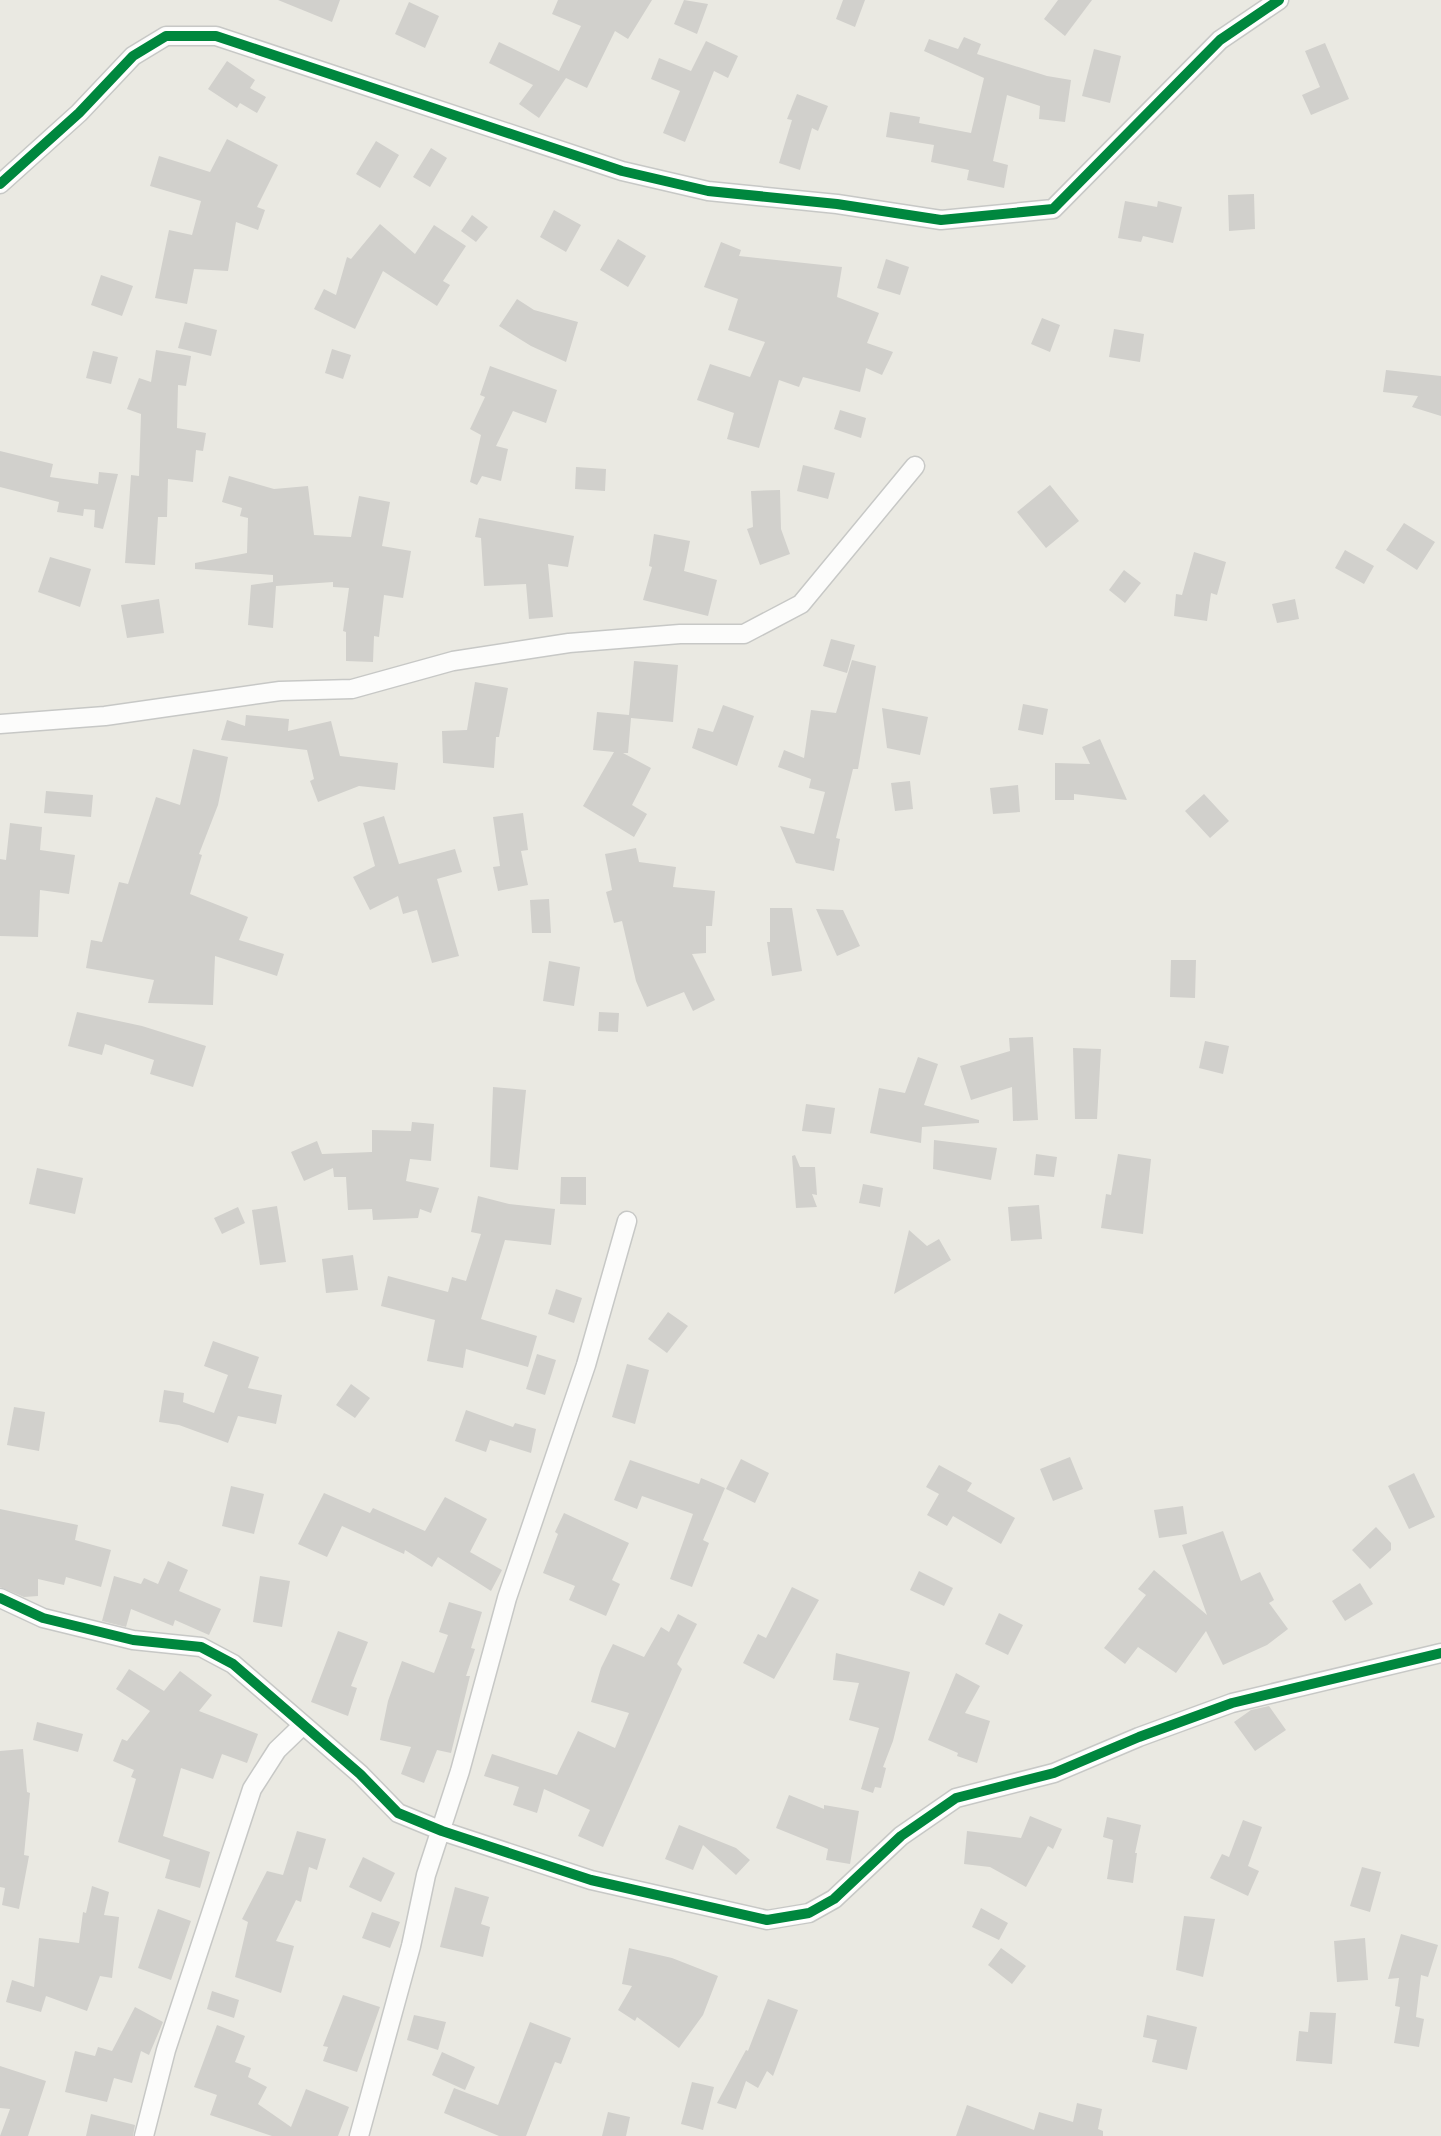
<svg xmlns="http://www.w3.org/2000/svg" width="1441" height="2136" font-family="'Varela Round',sans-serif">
<rect width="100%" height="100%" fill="#eae9e2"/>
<path fill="#d1d0cc" d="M278 0H340L332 22Z
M558 0H652L628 39 615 31 587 88 566 78 539 118 519 104 533 85 489 63 499 42 559 71 581 26 552 14Z
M684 0 708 4 697 34 674 24Z
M843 0H865L855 27 836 19Z
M1058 0H1092L1065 36 1044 19Z
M409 2 439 16 425 48 395 34Z
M964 37 981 44 977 54 1047 76 1071 80 1065 122 1039 119 1040 106 1007 95 993 161 1008 165 1004 188 967 180 969 170 931 162 934 145 886 137 890 112 920 117 919 123 971 133 984 78 924 51 929 39 958 49Z
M706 41 738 56 728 78 714 71 685 142 663 133 680 91 651 79 659 58 691 71Z
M1325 43 1349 99 1311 115 1302 95 1320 87 1305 51Z
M1094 49 1121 56 1110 103 1082 96Z
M227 61 255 80 250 88 266 97 257 113 240 103 237 108 208 89Z
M797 94 828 106 818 131 812 128 800 170 779 163 792 120 787 119Z
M227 139 278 165 257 207 265 210 258 230 236 222 228 271 194 269 187 304 155 298 169 230 192 235 201 201 150 186 159 156 210 172Z
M376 141 399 155 380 188 356 174Z
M431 148 447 158 430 187 413 177Z
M1254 194 1255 229 1229 231 1228 195Z
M1125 201 1157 207 1158 201 1182 207 1173 243 1143 236 1141 242 1118 238Z
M554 210 581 225 566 252 540 237Z
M472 215 488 227 476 242 461 231Z
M380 224 415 254 434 225 466 246 443 281 450 285 437 306 383 271 355 329 314 309 324 289 336 295 347 257 351 259Z
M618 239 646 256 628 287 600 270Z
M721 242 741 250 739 256 842 267 837 297 879 313 867 343 893 352 882 375 866 368 860 392 803 377 799 387 779 380 759 448 727 439 734 413 697 400 710 364 750 377 765 342 728 330 738 299 704 287Z
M886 259 909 267 900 295 877 288Z
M101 275 133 286 122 316 91 305Z
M517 299 534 310 578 322 566 362 531 346 499 326Z
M1042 318 1060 325 1050 352 1031 344Z
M185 322 217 330 211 356 178 348Z
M1114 329 1144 334 1140 362 1109 357Z
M332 349 351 355 343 379 325 373Z
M156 350 191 356 186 386 178 385 177 428 206 433 203 451 196 450 193 482 168 479 167 517H158L155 565 125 563 131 475 139 476 141 414 127 409 139 378 151 382Z
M93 351 118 357 111 384 86 378Z
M490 366 557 390 546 423 513 411 496 446 508 449 501 481 482 476 477 485 470 482 481 435 470 429 485 397 480 395Z
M1386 370 1441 376V416L1412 407 1418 396 1383 392Z
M840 410 866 418 861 438 834 429Z
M0 451 53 464 50 477 98 484 99 472 118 474 103 529 94 527 95 510 84 509 83 516 57 512 59 502 0 487Z
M803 465 835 473 828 499 797 491Z
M576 467 606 469 605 491 575 489Z
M229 476 274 489 308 486 314 535 351 537 359 496 390 502 382 546 411 551 403 598 384 595 379 637 374 636 373 662 346 661V632L343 631 349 588 333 587V582L276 586 273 628 248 625 251 585 273 582V575L195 569V563L247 553 248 518 240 516 242 508 222 502Z
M1050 485 1079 521 1046 548 1017 512Z
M780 490 781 529 790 554 760 565 747 529 753 527 751 491Z
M479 518 574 536 568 567 548 564 553 617 529 619 526 584 484 586 481 538 475 537Z
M1404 523 1435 542 1417 570 1386 550Z
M654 534 690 541 684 571 717 580 708 616 643 600 652 567 649 566Z
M1345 550 1374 566 1364 584 1335 568Z
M1194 552 1226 562 1217 595 1211 593 1207 621 1174 616 1176 594 1182 595Z
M50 557 91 569 80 607 38 592Z
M1124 570 1141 583 1125 603 1109 590Z
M159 599 164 633 127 638 121 605Z
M1295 599 1299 619 1277 623 1272 604Z
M831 639 855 645 847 673 823 666Z
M852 660 876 666 858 769H853L836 838 840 839 834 871 796 863 780 826 814 834 825 792 809 788 811 779 778 767 784 750 804 758 811 710 836 713Z
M634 661 678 665 673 722 631 718 628 753H623L651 768 632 805 647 814 634 837 583 806 614 752 593 750 597 712 629 715Z
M475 682 508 688 499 737H496L494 768 443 763 442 731 467 730Z
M1023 704 1048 709 1043 735 1018 730Z
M723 705 754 716 737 766 692 748 698 728 713 732Z
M882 708 928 717 920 755 887 748Z
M246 715 289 719 288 731 331 721 340 756 398 763 395 790 359 786 318 802 310 781 314 779 307 750 221 740 227 720 245 726Z
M1100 739 1127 800 1074 794V800H1055V763L1090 764 1082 747Z
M193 749 228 757 218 805 199 854 202 855 190 894 248 917 239 940 284 954 277 976 215 956 213 1005 148 1003 154 980 86 968 91 940 102 942 119 882 128 884 156 797 180 805Z
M910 781 913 809 895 811 891 783Z
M1018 785 1020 812 993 814 990 788Z
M46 791 93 795 91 817 44 813Z
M1204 794 1229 821 1210 838 1185 811Z
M523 813 528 850 521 851 528 885 498 891 493 867 500 866 493 817Z
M384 816 399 864 455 849 462 872 437 879 459 956 432 963 417 910 403 914 398 896 370 910 353 877 375 866 363 823Z
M10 823 42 827 40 850 75 855 69 894 40 890 38 937 0 936V859L6 860Z
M636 848 639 862 676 867 673 887 715 891 712 926H706V953L692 954 715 1000 693 1011 684 992 647 1007 636 981 622 921 614 923 606 892 612 890 605 854Z
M549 899 551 933H532L530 900Z
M770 908H792L802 971 772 976 767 942H770Z
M816 909 843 910 860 946 837 956Z
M1171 960H1196L1195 998 1170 997Z
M549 961 580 967 574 1006 543 1001Z
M77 1012 142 1026 206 1046 193 1087 150 1074 154 1060 105 1044 102 1055 68 1046Z
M599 1012 619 1013 618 1032 598 1031Z
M1033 1037 1038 1120 1013 1121 1012 1087 971 1100 960 1066 1010 1051 1009 1038Z
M1205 1041 1229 1046 1223 1074 1199 1068Z
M1073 1048 1101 1049 1097 1119H1075Z
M918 1057 938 1064 924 1105 979 1120V1123L922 1127 921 1143 870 1133 879 1088 905 1093Z
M493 1087 526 1090 518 1170 490 1167Z
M806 1104 835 1108 831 1134 802 1131Z
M412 1122 434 1124 431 1161 410 1159 406 1181 439 1188 431 1213 420 1209 418 1218 373 1220 372 1209 348 1210 346 1177H334L333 1168 304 1181 291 1152 317 1141 322 1154 372 1152V1130L411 1131Z
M934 1140 997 1148 991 1180 933 1169Z
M1036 1154 1057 1157 1054 1177 1034 1175Z
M1118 1154 1151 1159 1143 1234 1101 1228 1106 1194 1111 1195Z
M795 1155 800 1167H815L817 1195 812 1194 817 1207 796 1208 792 1156Z
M37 1168 83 1178 75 1214 29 1204Z
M561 1177H586V1205L560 1204Z
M863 1184 883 1188 880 1207 859 1203Z
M478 1196 509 1204 555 1209 551 1245 505 1240 481 1319 537 1336 528 1367 466 1349 463 1368 427 1361 435 1320 381 1306 388 1276 448 1292 452 1277 466 1281 481 1234 471 1232Z
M1039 1205 1042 1239 1011 1241 1008 1207Z
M277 1206 286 1262 260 1265 252 1210Z
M238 1207 245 1223 222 1234 214 1218Z
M909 1230 927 1246 939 1239 951 1260 894 1294Z
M353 1255 358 1290 326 1293 322 1259Z
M556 1289 582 1298 574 1323 548 1314Z
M668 1312 688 1326 667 1353 648 1339Z
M213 1341 259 1357 248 1388 282 1395 276 1424 238 1416 228 1443 179 1425 159 1422 164 1390 184 1393 183 1402 214 1413 228 1375 204 1366Z
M537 1354 556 1360 545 1395 526 1389Z
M627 1364 649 1370 635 1424 612 1417Z
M351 1384 370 1398 355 1418 336 1405Z
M14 1407 45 1412 39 1451 7 1445Z
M466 1410 513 1427 515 1423 536 1429 531 1453 490 1440 486 1452 455 1441Z
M1070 1457 1083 1489 1053 1501 1040 1469Z
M741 1459 769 1473 755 1503 726 1489Z
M630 1460 699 1484 701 1478 725 1488 703 1540 709 1543 692 1587 670 1579 693 1514 642 1496 637 1509 614 1500Z
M939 1465 972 1483 967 1491 1015 1518 1001 1544 953 1516 947 1526 927 1515 939 1494 926 1487Z
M1414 1473 1435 1517 1409 1529 1388 1486Z
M231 1486 264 1494 254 1534 222 1526Z
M324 1493 370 1513 373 1508 425 1531 445 1497 487 1519 470 1552 502 1570 491 1591 438 1557 432 1567 405 1550 404 1554 342 1526 327 1557 298 1544Z
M1183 1506 1187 1534 1159 1538 1154 1510Z
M0 1509 78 1525 75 1540 111 1550 101 1587 66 1577 64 1585 38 1579V1596L24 1597 0 1587Z
M564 1513 629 1543 612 1580 620 1584 606 1616 569 1600 575 1586 543 1573 558 1534 555 1532Z
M1376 1527 1391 1543V1550L1370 1569 1352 1550Z
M1223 1531 1241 1581 1260 1572 1274 1600 1269 1603 1288 1629 1267 1645 1223 1665 1206 1631 1176 1673 1138 1647 1125 1664 1104 1648 1146 1595 1138 1589 1154 1570 1207 1615 1182 1545Z
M168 1561 188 1570 179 1591 221 1609 209 1635 175 1620 173 1626 131 1609 126 1627 102 1621 114 1576 141 1584 144 1578 158 1584Z
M919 1571 953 1588 944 1606 910 1590Z
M260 1576 290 1581 282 1627 253 1622Z
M1360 1583 1373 1604 1345 1621 1332 1601Z
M792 1587 819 1600 774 1679 743 1663 758 1634 766 1638Z
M449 1602 482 1612 471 1648 475 1649 466 1676H470L451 1753 437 1750 424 1783 401 1774 411 1747 380 1740 388 1701 402 1661 434 1673 436 1668 448 1635 439 1632Z
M999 1613 1023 1625 1008 1655 985 1644Z
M678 1614 697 1624 677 1664 682 1669 603 1847 578 1836 590 1810 544 1789 537 1813 513 1805 519 1787 484 1776 492 1754 557 1775 578 1731 615 1748 629 1713 591 1702 601 1668 613 1644 644 1657 661 1627 669 1632Z
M338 1631 368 1642 351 1686 357 1688 348 1716 311 1702Z
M836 1653 910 1672 893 1741 883 1767 886 1768 881 1788 875 1787 873 1793 861 1789 879 1728 849 1720 859 1683 833 1680Z
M129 1669 164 1691 180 1671 212 1695 199 1711 258 1734 247 1763 222 1754 213 1779 181 1768 163 1836 210 1852 200 1888 165 1878 170 1860 118 1842 136 1779 131 1777 134 1770 113 1761 122 1739 127 1741 150 1711 116 1689Z
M956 1673 980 1686 965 1713 990 1721 977 1763 957 1756 958 1753 928 1740Z
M1269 1706 1286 1730 1255 1751 1234 1722 1251 1710Z
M37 1722 83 1734 78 1752 33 1740Z
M23 1749 27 1792 30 1793 24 1855 29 1856 19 1909 2 1905 5 1888 0 1887V1751Z
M789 1795 824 1809V1805L859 1811 850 1864 826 1860 828 1849 776 1828Z
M1030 1816 1062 1829 1053 1849 1048 1846 1026 1887 990 1867 964 1864 967 1831 1021 1838Z
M1107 1817 1141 1825 1135 1853H1137L1133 1883 1107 1879 1113 1840 1103 1837Z
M1243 1820 1262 1827 1248 1866 1259 1871 1248 1896 1210 1878 1222 1854 1229 1857Z
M679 1825 736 1848 750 1860 736 1875 703 1845 693 1870 665 1859Z
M297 1831 326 1839 317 1870 309 1867 301 1902 296 1900 276 1941 294 1946 281 1993 235 1977 248 1922 242 1919 267 1871 283 1875Z
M363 1857 395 1873 381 1902 349 1887Z
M1362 1867 1381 1872 1370 1912 1350 1906Z
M92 1886 109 1892 104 1915 119 1917 112 1978 100 1976 87 2011 46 1996 41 2012 6 2002 12 1980 34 1987 39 1938 79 1943 83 1912 86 1913Z
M455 1887 489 1897 481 1924 490 1927 483 1957 440 1947Z
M981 1908 1008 1923 999 1940 972 1927Z
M158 1909 191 1921 171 1980 138 1968Z
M372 1912 400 1922 390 1948 362 1938Z
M1184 1916 1215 1919 1203 1977 1176 1970Z
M1401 1934 1438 1945 1428 1977 1421 1975 1416 2017 1424 2019 1419 2047 1394 2043 1400 2007 1395 2006 1399 1978 1388 1979Z
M1365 1938 1368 1980 1337 1982 1334 1941Z
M629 1948 672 1958 718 1976 703 2015 679 2048 637 2017 635 2021 618 2010 632 1986 622 1984Z
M1001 1948 1026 1966 1012 1984 988 1965Z
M212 1991 239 2000 234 2018 207 2009Z
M343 1995 380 2007 357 2072 323 2061 328 2047 323 2046Z
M768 1999 798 2010 773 2076 767 2071 758 2088 746 2081 736 2109 717 2103 746 2050 748 2051Z
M135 2007 163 2022 149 2055 141 2051 132 2083 114 2078 107 2102 65 2092 75 2051 95 2056 98 2047 112 2051Z
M1310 2012 1336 2013 1332 2064 1296 2061 1299 2031 1308 2032Z
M414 2015 446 2022 438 2050 407 2040Z
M1147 2015 1197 2027 1187 2070 1152 2062 1157 2040 1143 2037Z
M530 2022 571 2038 561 2064 555 2062 526 2136H499L444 2113 454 2088 498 2105Z
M217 2025 245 2036 235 2062 251 2068 248 2077 267 2087 258 2104 291 2127 306 2089 349 2107 338 2136H272L210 2115 217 2095 194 2087Z
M442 2052 475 2067 465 2090 432 2075Z
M0 2066 46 2081 28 2136H0L10 2109 0 2108Z
M692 2082 714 2087 703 2130 681 2124Z
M1077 2103 1102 2109 1098 2129 1103 2131V2136H956L967 2105 1034 2130 1039 2112 1073 2122Z
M608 2112 630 2117 626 2136H602Z
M91 2114 135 2125 133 2136H86Z"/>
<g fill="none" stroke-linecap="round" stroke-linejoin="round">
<defs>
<path id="minor" d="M0 184 79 113 133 56 166 36H216L622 171 708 191 837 204 941 220 1053 209 1220 40 1279 0
M0 724 105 716 280 691 352 689 453 661 569 643 680 634H744L801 604 915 466
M0 1598 43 1618 133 1640 201 1647 233 1664 360 1774 398 1813 442 1831 591 1880 767 1920 809 1913 834 1899 901 1836 956 1798 1054 1773 1139 1737 1232 1703 1441 1653
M144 2136 166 2050 252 1789 277 1750 303 1725
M359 2136 411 1946 426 1875 460 1771 507 1598 586 1365 627 1221"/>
</defs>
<use href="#minor" stroke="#c7c8c6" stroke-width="21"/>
<use href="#minor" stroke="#fcfcfb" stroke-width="18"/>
<defs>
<path id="cycleway" d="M0 184 79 113 133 56 166 36H216L622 171 708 191 837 204 941 220 1053 209 1220 40 1279 0
M0 1598 43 1618 133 1640 201 1647 233 1664 360 1774 398 1813 442 1831 591 1880 767 1920 809 1913 834 1899 901 1836 956 1798 1054 1773 1139 1737 1232 1703 1441 1653"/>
</defs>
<use href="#cycleway" stroke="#fff" stroke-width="15"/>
<use href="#cycleway" stroke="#00873e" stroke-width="10"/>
</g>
</svg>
